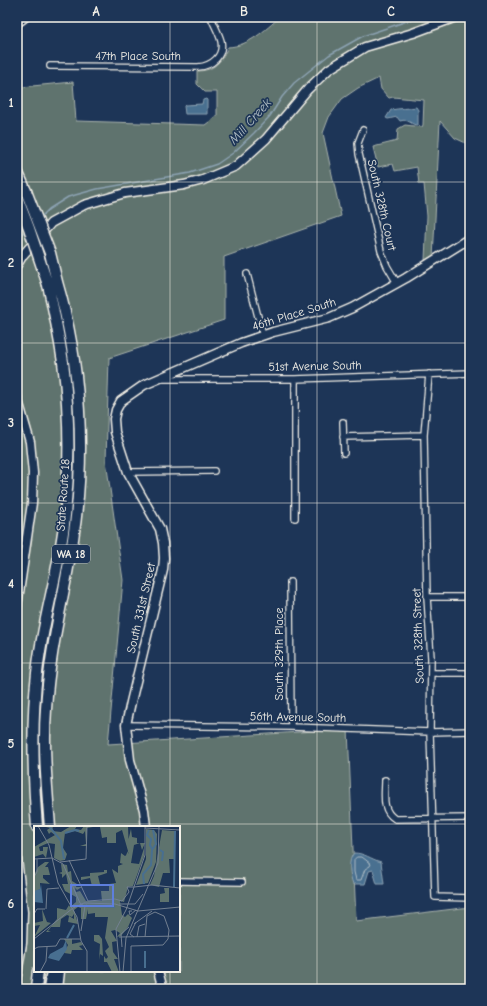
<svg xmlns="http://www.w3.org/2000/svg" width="487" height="1006" font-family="'Comic Neue',sans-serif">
<rect width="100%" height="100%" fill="#1d3557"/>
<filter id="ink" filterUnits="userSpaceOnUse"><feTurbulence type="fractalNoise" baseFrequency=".025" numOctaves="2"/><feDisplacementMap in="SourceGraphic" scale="8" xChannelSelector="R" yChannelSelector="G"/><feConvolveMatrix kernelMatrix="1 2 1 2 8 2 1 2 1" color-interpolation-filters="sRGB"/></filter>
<g filter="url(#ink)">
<path fill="#5e736e" stroke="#a9b2ab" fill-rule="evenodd" d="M280 17H470V145L455 138 440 121 433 258 425 260 427 216 424 184H419L417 167 395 171 393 164 378 167 373 147 397 141 398 129 405 125 422 127 423 125 424 100 393 97 389 98 381 89 379 78 358 88 342 99 329 117 323 133 341 216 224 257V320L109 358 106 461 123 580 108 744 348 729 356 921 470 907V989H17V77L22 87 73 82 76 121 205 125 217 116V92H205L197 84V71C214 71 221 62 228 47 249 46 265 30 280 17ZM35 827H179V971H35Z"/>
<path fill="#486f90" stroke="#8da3b3" d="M206 99 207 100V114H185L184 106 185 105 202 104 203 100Z
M416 107 418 110V125C410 125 409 118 400 121L397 117 388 119 386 118 391 110C400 108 407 109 416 107Z
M354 853C364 853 371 859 381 862L384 884H377L373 870 369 871 365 884H353C350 876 347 860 354 853Z"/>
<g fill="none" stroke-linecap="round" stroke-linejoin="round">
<path stroke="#afbdc5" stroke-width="1" d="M357 857H362L371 864 370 866 365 869 361 880H356L354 872V860Z"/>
<path stroke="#8da3b3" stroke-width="1.5" d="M41 217 49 209 68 197 97 189 190 173 217 164 233 153 254 133 270 116 282 97 294 83 329 55 363 36 419 17
M17 239 26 230"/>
<defs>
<path id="street" d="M50 66 198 67C212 66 224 56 221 41 219 33 214 25 211 17
M363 130 358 143 359 154 381 251 387 266 397 283
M247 274 263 336
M429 374 424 435 427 597 431 658 430 732 435 897 470 898
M161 379H295L470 373
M295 379V518
M343 422 344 453
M343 437 424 435
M128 472 214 471
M290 582 291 727
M427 597H470
M431 673H470
M126 725 291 727 430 732 470 731
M385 780C385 795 381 810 395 819L470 818
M179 881 242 882"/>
<path id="secondary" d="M17 23 25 17
M17 265 23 255 51 223 84 205 125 193 184 185 203 180 236 166 266 139 308 89 329 69 365 47 413 33 456 17
M17 397 30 442 33 473 32 503 17 606
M146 827 144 810 130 760 126 725 131 702 163 570 164 558 163 543 160 529 128 472 115 432 114 419 116 410 121 401 144 385 241 343 273 332 329 318 352 308 406 278 470 238
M17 859 23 912 22 943 17 975
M158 971 163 989"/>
<path id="highway" d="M17 171 26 191
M37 827C33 776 31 725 37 673 42 623 58 575 64 525 70 471 70 416 63 362 59 336 54 311 48 285
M50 827C47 788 43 748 46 709 49 652 64 596 73 539 86 455 81 363 57 282
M36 989 38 971
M49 989 52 971
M57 989 59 971"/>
</defs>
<use href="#street" stroke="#f4f1e8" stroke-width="8"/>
<use href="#secondary" stroke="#f4f1e8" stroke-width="11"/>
<use href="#highway" stroke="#f4f1e8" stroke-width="13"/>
<use href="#street" stroke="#1d3557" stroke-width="5.5"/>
<use href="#secondary" stroke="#1d3557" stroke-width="8"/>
<use href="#highway" stroke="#1d3557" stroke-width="10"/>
<defs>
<path id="highway-bridge" d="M26 191 50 253 57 282
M17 197 29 228 48 285"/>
</defs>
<use href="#highway-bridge" stroke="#f4f1e8" stroke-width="13" stroke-linecap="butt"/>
<use href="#highway-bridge" stroke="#1d3557" stroke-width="10"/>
</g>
</g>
<path fill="none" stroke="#f4f1e8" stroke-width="1" stroke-opacity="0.55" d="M170 17V827M317 17V989M17 182H470M17 343H470M17 503H470M17 663H470M17 824H470M170 971V989"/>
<g text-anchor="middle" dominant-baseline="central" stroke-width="3.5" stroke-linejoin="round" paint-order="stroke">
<rect fill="#1d3557" stroke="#b4b9bc" stroke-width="1" x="52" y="545" width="38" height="18" rx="3"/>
<g font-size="11" font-weight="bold" fill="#f4f1e8">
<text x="71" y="554">WA 18</text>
</g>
<g font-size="12" fill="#f4f1e8" stroke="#1d3557">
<text x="138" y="56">47th Place South</text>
<text transform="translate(382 205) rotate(77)">South 328th Court</text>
<text transform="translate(294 314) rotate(-17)">46th Place South</text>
<text transform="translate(315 366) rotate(-1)">51st Avenue South</text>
<text transform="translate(63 495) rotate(-86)">State Route 18</text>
<text transform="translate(141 608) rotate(-77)">South 331st Street</text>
<text transform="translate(418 636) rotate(-92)">South 328th Street</text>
<text transform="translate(279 654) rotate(-90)">South 329th Place</text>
<text transform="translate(298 717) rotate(1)">56th Avenue South</text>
</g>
<g font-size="13" font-style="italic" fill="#b8c4c9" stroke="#1d3557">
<text transform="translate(250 121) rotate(-48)">Mill Creek</text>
</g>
</g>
<g transform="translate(34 826)">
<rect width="146" height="146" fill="#1d3557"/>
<path d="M8 0H19L18 5 27 6 37 0H43L41 3 47 4 50 0 59 1 53 2V20H46L52 18 51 5 49 8 41 5 31 7 29 22 33 28 31 34 26 35 20 32 21 18 14 17 5 21 6 25H9V21H14L12 32 9 28 0 31V21L21 9 17 6 15 8 13 4 16 2ZM94 0 95 26 94 28 92 29 94 25 88 4 82 7V17H73V11L68 12 66 1ZM97 3 98 11 103 12V17H111L108 24 106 17 100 19 97 37 105 38 110 22V30L99 60 94 61 90 76 86 75 88 89 91 91 94 88 98 92 94 101 87 110 83 111 86 107 81 104 77 105 83 115 78 116 79 126 84 133H80L85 146H78L73 136H70V130L72 133 74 131 71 125 75 121 71 112 74 91H61V87L54 88V83L52 93H47V82L44 81 40 84 44 98 34 96 35 90 40 93V88L38 91 33 89 27 93 26 101H17L14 105 17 106H12L23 93V82L32 84 35 79 36 81 42 76V71L31 65 28 58H34L32 48 28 52V48L25 47 28 46 27 38 33 39 34 46 37 45 38 55 43 58 42 61H48L43 64 41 62 42 66 46 65 52 75H68L67 65H75V58L82 57 78 43 84 47V40L89 38 86 37 87 27 91 30 95 27 94 15ZM112 3 120 4 123 8 122 36 114 57 102 59 112 33ZM128 4 140 5V33H135L136 47H129L125 61 116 59 120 50ZM11 36H15L11 41H14L16 49H9V52L16 58 6 57V63L1 66 0 49 4 41ZM70 44H73V47L64 50 66 58 58 60 56 52 47 54V51L56 50V47L70 46ZM130 62H135V76H126V68L131 67ZM8 83 13 96 17 97 0 111 6 99 0 100V97L9 95ZM60 109H65L68 113 69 130 66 128 65 134 66 118 60 115ZM30 113H38V118L47 116 49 119 45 120 49 124H38L37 128 30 127 34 119Z" fill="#5e736e"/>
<path d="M7 58 9 77 0 76V65L6 63ZM32 114 33 123 25 135 14 132 16 128 29 121Z" fill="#486f90"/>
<path fill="none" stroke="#486f90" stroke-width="2" d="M15 0 27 15 30 33M115 4 113 9 117 13 116 19 118 23M31 7 41 4 45 5M126 24 129 26 128 35M110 58 109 48 117 39 118 24 122 18 119 4M140 61 141 5M53 80 81 81M33 112 40 99M111 125V142"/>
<path fill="none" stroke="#738091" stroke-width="1" d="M4 0 15 19 24 57 43 91 47 115 53 125V146M111 2 146 4M0 33 18 32 29 38 46 77 50 80 53 79M35 34 54 75 81 73 88 75 95 66 93 61H100M26 36 52 33 53 0M0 51 3 46V33M100 61 118 59 146 62M85 78H101L109 68M12 83 13 63 25 62M98 85H95L96 89 102 84M0 88 3 83H11M100 98 118 85M47 105 51 80M85 111 146 110M100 111 96 108 102 96M103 111 105 100 111 98M0 113 39 82 50 77 81 78 104 85 146 81M88 121 87 108 95 101M0 123 4 121 22 120 26 113H46M6 146 12 135 13 121M86 146 82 103 92 84 111 29V0M89 146 92 112 124 37 125 0M97 146V120L129 119 134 113 135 104 130 90 121 86 113 90 111 111"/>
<path fill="#5e7fdd" fill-opacity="0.15" stroke="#5e7fdd" stroke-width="2" d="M37 59H79V80H37Z"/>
<rect width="146" height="146" fill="none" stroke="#f4f1e8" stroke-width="2"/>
</g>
<rect width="487" height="1006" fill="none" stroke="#1d3557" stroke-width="44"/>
<rect x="22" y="22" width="443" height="962" fill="none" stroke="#f4f1e8" stroke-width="1.5"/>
<g font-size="13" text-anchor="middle" font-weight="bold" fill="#f4f1e8">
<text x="96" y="16">A</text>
<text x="244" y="16">B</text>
<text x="391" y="16">C</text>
<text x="11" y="107">1</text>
<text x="11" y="267">2</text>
<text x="11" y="427">3</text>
<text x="11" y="588">4</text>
<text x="11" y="748">5</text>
<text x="11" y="908">6</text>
</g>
</svg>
